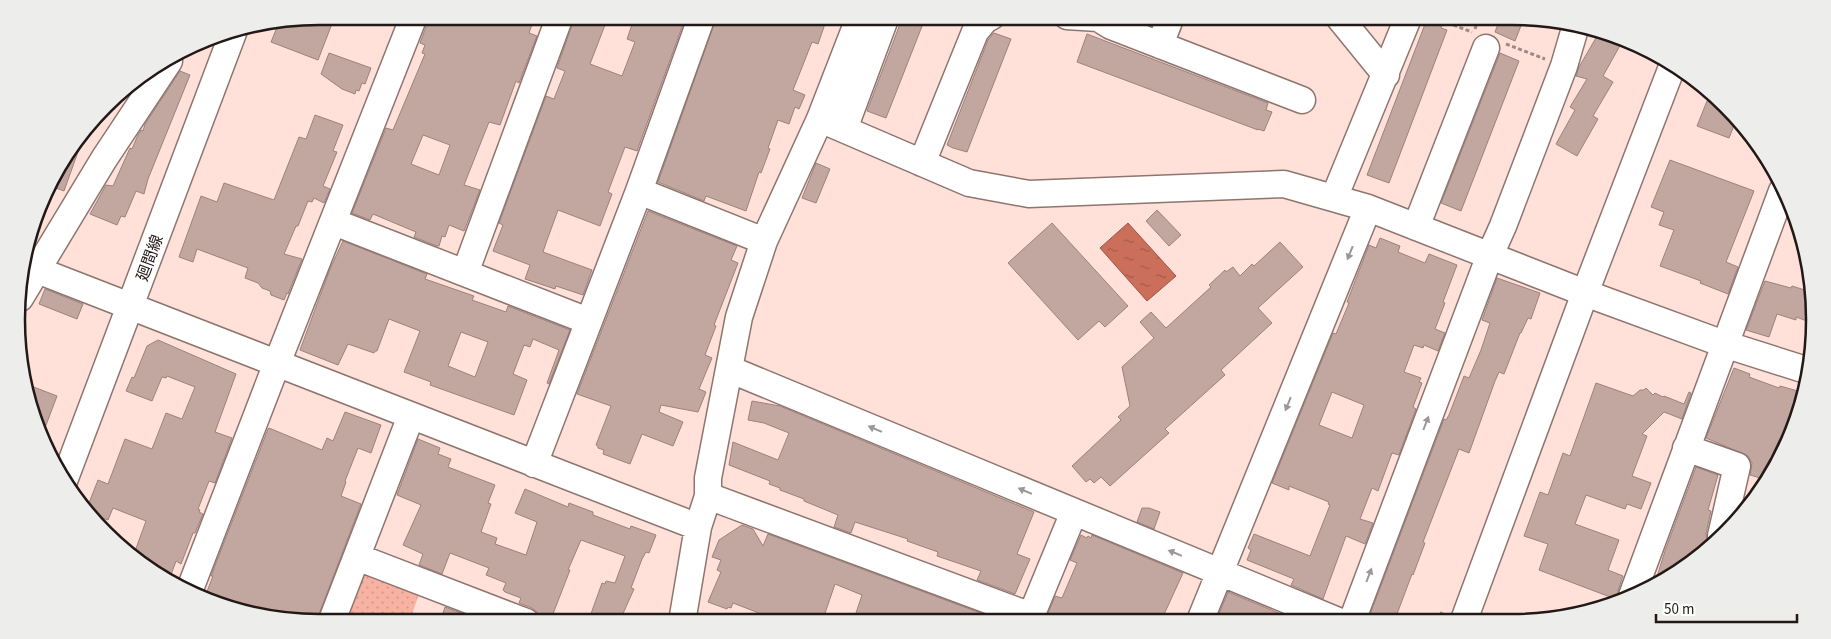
<svg xmlns="http://www.w3.org/2000/svg" width="1831" height="639" font-family="'Source Sans 3','Noto Sans JP',sans-serif">
<defs>
<pattern id="grass-dots" width="8" height="8" patternUnits="userSpaceOnUse" patternTransform="scale(1.25)"><rect width="8" height="8" fill="#f7b2a2"/><path d="M2 2h.1M6 6h.1" fill="none" stroke="#d3988b" stroke-width="1.8" stroke-linecap="round"/></pattern>
<pattern id="water-ripples" width="26" height="14" patternUnits="userSpaceOnUse" patternTransform="scale(1.25)"><rect width="26" height="14" fill="#cc6f5a"/><path d="M2 4q2-2 4 0t4 0M15 11q2-2 4 0t4 0" fill="none" stroke="#a55a49"/></pattern>
</defs>
<rect width="100%" height="100%" fill="#ffe1da"/>
<path fill="url(#grass-dots)" d="M364 574 419 594 409 623H344Z"/>
<path fill="url(#water-ripples)" stroke="#995546" d="M1128 223 1176 276 1147 301 1100 248Z"/>
<path fill="#c2a6a0" stroke="#9d827c" fill-rule="evenodd" d="M320 16H335L318 60 271 42 278 25Z
M430 16H535L529 33 537 36 519 83 516 81 500 125 489 122 464 185 480 190 464 231 449 225 445 237 442 236 439 246H437L414 237 416 232 373 214 370 220 352 213 386 128 393 130 425 54 422 53 425 45 420 43ZM423 135 450 145 439 175 411 164Z
M575 16H581L605 25 590 64 622 76 635 42 627 39 635 16H686L637 151 625 147 608 192 612 194 600 226 558 210 546 243 543 252 592 270 583 295 556 286 555 289 525 279 530 265 493 251 503 225 499 223 546 96 554 99 565 71 557 68Z
M717 16H813L826 21 818 44 812 42 793 90 805 95 799 109 795 107 789 124 778 120 768 148 770 149 761 173 759 172 746 211 706 196 704 201 658 182Z
M903 16H926L886 118 867 111Z
M1501 16 1524 18 1515 41 1495 32Z
M1427 19 1443 24 1441 28 1447 30 1389 183 1367 175Z
M1600 31 1622 42 1603 76 1613 82 1593 116 1598 119 1577 156 1556 144 1575 110 1570 107 1587 79 1576 76 1579 67Z
M994 33 1011 39 967 152 953 148 947 145 988 40Z
M1087 34 1268 103 1266 110 1272 112 1264 131 1258 129V130L1077 62Z
M329 53 371 68 365 84 362 83 359 91 356 90 355 94 342 89 321 74Z
M1500 53 1519 61 1461 211 1441 203Z
M180 71 190 75 148 179 144 194 136 191 125 217 121 216 117 225 90 214 106 185 113 186 130 148 132 149 137 137 141 130 143 131 145 124Z
M1707 101 1719 105 1735 123 1729 138 1697 126Z
M315 115 343 125 333 151 337 152 323 186 330 189 324 203 314 198 312 202 308 201 298 226H296L284 254 302 259 288 294 287 293 284 300 271 295 270 291 262 288 258 283 245 278 248 268 197 249 193 262 179 257 201 196 217 202 224 183 274 200 299 137 306 139Z
M76 148 79 149 64 191 48 185Z
M1670 160 1754 191 1726 262 1738 267 1728 294 1700 283 1701 281 1660 266 1674 230 1659 225 1664 212 1651 207Z
M816 163 830 169 816 203 802 198Z
M1157 210 1181 235 1169 246 1146 221Z
M648 211 737 246 731 260 738 263 714 325 716 326 705 355 712 358 699 389 706 392 698 412 661 405 659 412 683 422 673 446 642 434 630 464 603 454 604 450 598 448V446L596 445 611 406 577 394Z
M1052 223 1128 306 1105 327 1099 321 1078 340 1008 263Z
M1380 238 1400 246 1398 252 1425 263 1429 254 1457 265 1443 302 1445 303 1435 329 1445 333 1438 351 1424 345 1423 348 1414 345 1404 372 1421 378 1419 382 1422 383 1413 407 1416 409 1399 455 1392 453 1378 491 1372 488 1360 519 1373 523 1365 544 1346 536 1323 599 1291 585 1294 579 1247 560 1251 550 1248 548 1254 534 1310 556 1330 505 1328 504 1329 502 1289 486V490L1272 483 1333 333 1336 334 1349 303 1347 302 1369 245 1376 248ZM1332 392 1364 405 1352 438 1319 425Z
M343 241 427 274 425 279 474 296 472 300 506 312 508 306 570 330 549 384 547 383 559 350 533 339 530 347 524 345 513 374 527 380 514 415 430 385 431 382 404 372 420 331 389 319 377 351H375L374 353 348 344 338 365 300 350 330 269ZM461 332 488 342 475 377 448 366Z
M1280 242 1303 267 1258 308 1272 323 1221 370 1225 375 1165 429 1169 433 1110 486 1101 477 1094 483 1090 479 1086 482 1072 466 1121 420 1118 417 1130 406 1122 367 1154 338 1140 322 1151 312 1166 328 1211 287 1209 285 1225 270 1226 272 1233 267 1240 276 1252 264 1254 266Z
M1497 278 1540 293 1531 319 1528 318 1521 333H1520L1504 374 1499 372 1495 381 1469 453 1459 449 1423 542 1425 543 1413 575 1412 574 1397 614 1395 613 1393 617 1389 616 1387 620H1368L1444 419 1446 420 1449 415 1464 376 1469 378 1481 350 1490 323 1482 320Z
M1765 281 1791 288 1792 286 1811 292 1810 310 1807 321 1796 317V320L1777 314 1769 337 1746 330Z
M45 289 83 304 77 319 39 304Z
M158 340 236 374 215 432 232 438 215 483 209 481 198 509 200 510 199 512 203 514 195 533H193L181 564 176 561 169 580 151 571 134 554 146 521 113 508 108 520 95 515 87 508 98 480 108 484 125 439 152 449 166 413 182 419 195 387 167 376 166 378 162 377 152 401 126 391 132 377 134 378 147 346Z
M1734 368 1750 374 1749 377 1779 388 1780 386 1805 393 1804 398 1774 471 1767 480 1750 475 1752 463 1748 456 1706 438Z
M1596 383 1633 396 1640 390H1644L1646 388 1653 395 1655 393 1663 397 1664 396 1684 404 1689 392 1691 393 1682 419 1664 412 1642 434 1647 436 1632 476 1651 483 1641 509 1627 504 1625 509 1586 495 1575 524 1619 540 1608 570 1623 576 1618 591V600L1539 570 1548 544 1524 536 1540 492 1548 495 1563 453 1570 456Z
M26 384 57 396 43 433 27 398Z
M752 401 780 406 1034 512 1017 554 1030 559 1015 594 977 580 981 571 937 556 938 552 907 541 908 539 855 522 851 533 834 527 838 515 804 501V499L780 490V488L769 484 770 481 729 465 733 442 778 460 789 433 764 423 748 420Z
M345 412 381 425 371 453 358 448 345 481 346 482 341 496 361 504 316 622 306 621 295 617 294 619 241 612 218 602 219 598 206 594 213 576H211L268 429 269 428 322 450 327 438 333 441Z
M418 439 440 448 438 454 451 459 448 467 495 485 488 503 491 504 481 532 497 538 495 544 526 555 537 522 515 513 525 489 568 507 569 503 593 512V515L630 529 631 526 656 535 649 553 646 552 642 559 631 588 634 589 621 618 611 615 608 622H588L602 583 605 584 606 581 615 583 625 556 581 540 568 570H570L551 619 539 614 532 608 519 603 521 598 505 592 503 590 506 583 486 575 489 568 450 553 442 574 419 565 423 554 403 545 421 505 397 495Z
M1696 467 1718 475 1708 510 1711 511 1706 533 1707 540 1702 554 1654 586 1665 551Z
M1142 508H1149L1160 512 1154 529 1137 522Z
M742 525 753 529 763 546 768 534 1002 621 853 622 862 595 835 584 822 622H782L733 603 731 608 728 607 727 609 708 602 721 572 717 570 721 560 712 557 719 540Z
M1081 535 1087 538 1088 536 1091 538 1092 535 1183 573 1161 621H1137L1124 616 1121 621H1045L1055 596 1062 598 1077 563 1070 560Z
M1228 592 1298 621H1216Z
M445 607 485 622H440Z"/>
<g fill="none" stroke-linecap="round" stroke-linejoin="round">
<defs>
<path id="minor" d="M1067 16 1098 18 1111 26 1302 100
M1338 16 1386 75
M1160 45 1171 16
M820 119 969 183 1029 194 1284 184 1368 208 1585 293 1724 344 1806 370
M844 129 886 16
M922 163 975 32 985 20 992 16
M639 191 764 241
M1334 198 1408 18
M334 222 588 321
M1416 227 1486 48
M37 270 698 527
M465 273 560 16
M20 298 104 159 169 61
M729 369 1338 621
M1686 448 1737 466 1721 536
M534 464 639 191 702 16
M64 481 233 33
M708 496 1031 616
M357 557 526 622
M190 589 272 376 414 16
M1632 596 1782 191
M1464 620 1585 293 1672 67
M1029 621 1074 512
M1200 621 1368 208
M1352 621 1490 255 1503 226 1564 66 1576 25
M682 622 698 527 708 496V478L739 317 764 241 820 119 860 16
M331 623 411 416"/>
</defs>
<use href="#minor" stroke="#8e756e" stroke-width="29"/>
<path stroke="#a08a85" stroke-width="3" stroke-dasharray="4 2.5" stroke-linecap="butt" d="M1429 16 1472 32
M1475 29 1479 16
M1506 44 1545 59
M1438 620 1442 612"/>
<use href="#minor" stroke="#fff" stroke-width="26"/>
</g>
<defs><path id="oneway-solid" d="M-6-.8H1V-3.2L6.5 0L1 3.2V.8H-6Z" transform="scale(1.25)"/></defs>
<g fill="#9c9796">
<use href="#oneway-solid" transform="translate(1350 253) rotate(112)"/>
<use href="#oneway-solid" transform="translate(1288 404) rotate(112)"/>
<use href="#oneway-solid" transform="translate(1426 423) rotate(-69)"/>
<use href="#oneway-solid" transform="translate(875 429) rotate(-157)"/>
<use href="#oneway-solid" transform="translate(1025 491) rotate(-157)"/>
<use href="#oneway-solid" transform="translate(1175 553) rotate(-158)"/>
<use href="#oneway-solid" transform="translate(1369 575) rotate(-69)"/>
</g>
<g text-anchor="middle" dominant-baseline="central" stroke-width="4" stroke-linejoin="round" paint-order="stroke">
<g font-size="16" fill="#221816" stroke="#fff">
<text transform="translate(150 258) rotate(-70)">廻間線</text>
</g>
</g>
<path d="M0 0H1831V639H0ZM319 25H1512A294 294 0 0 1 1806 319V320A294 294 0 0 1 1512 614H319A294 294 0 0 1 25 320V319A294 294 0 0 1 319 25Z" fill="#ededec" fill-rule="evenodd"/>
<path fill="none" stroke="#221816" stroke-width="2.5" d="M319 25H1512A294 294 0 0 1 1806 319V320A294 294 0 0 1 1512 614H319A294 294 0 0 1 25 320V319A294 294 0 0 1 319 25Z"/>
<path d="M1656 614v8h141v-8" fill="none" stroke="#221816" stroke-width="2.5"/>
<text x="1664" y="614" font-size="15" fill="#221816" stroke="#ffffff" stroke-width="4" paint-order="stroke">50 m</text>
</svg>
